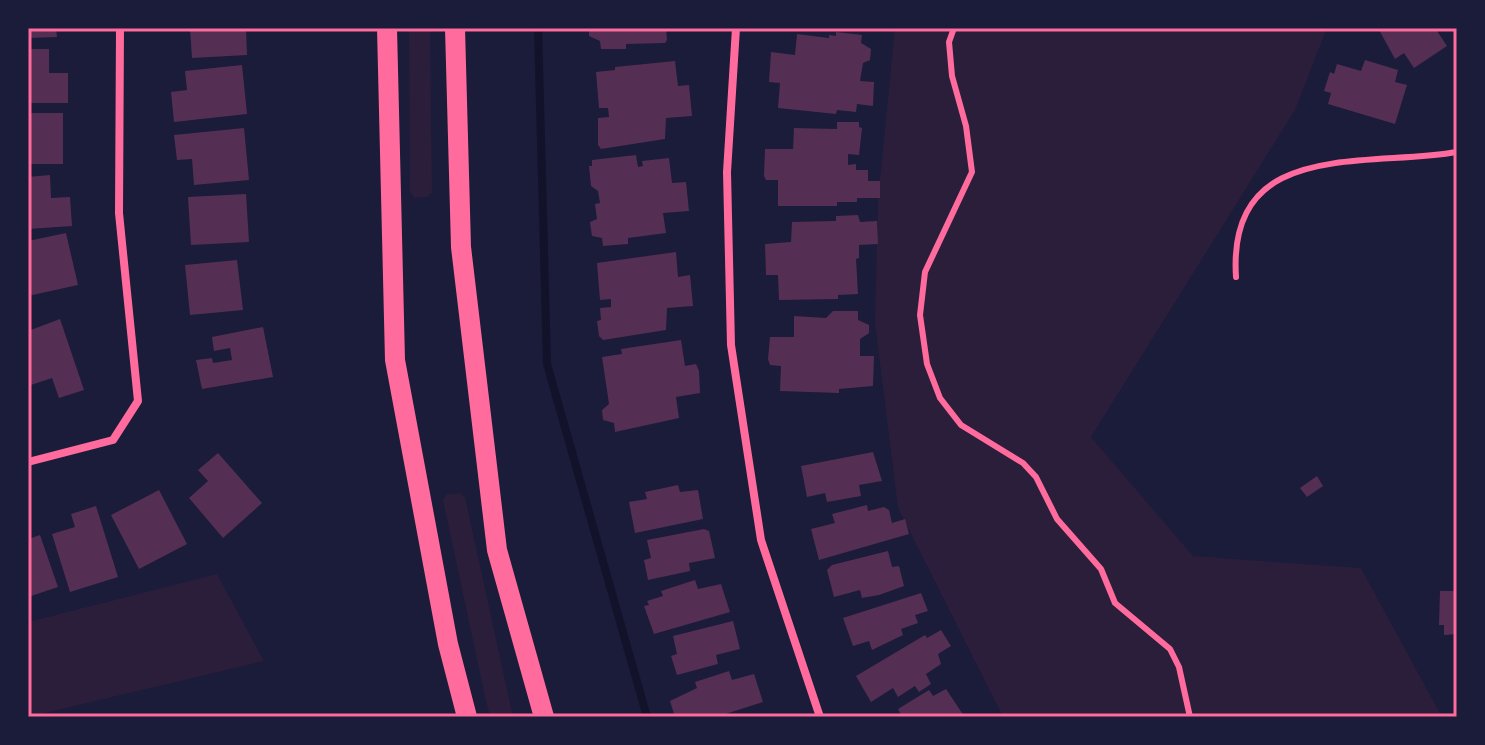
<svg xmlns="http://www.w3.org/2000/svg" width="1485" height="745" font-family="'DM Sans',sans-serif">
<rect width="100%" height="100%" fill="#1b1b3a"/>
<path fill="#2a1e3b" d="M409 28H430L432 193 427 197 414 198 410 191Z
M895 28H1327L1295 110 1091 437 1193 556 1361 568 1442 717H1003L898 508 875 323 878 200Z
M460 493 465 497 513 717H490L485 697 443 500 446 494Z
M217 574 264 661 28 717V622Z"/>
<g fill="none" stroke-linecap="round" stroke-linejoin="round">
<path stroke="#12122b" stroke-width="8" d="M538 28 547 364 647 717"/>
</g>
<path fill="#542f53" d="M28 28H56L57 37 28 38Z
M190 28H246L247 55 192 58Z
M589 28H666L667 40 665 43 626 44V49H601L600 41 589 36Z
M1378 28H1435L1447 46 1414 68 1404 53 1395 59Z
M836 32 862 35 861 43 871 49 870 60 863 63 860 81 874 82 873 106 857 104 856 112 837 110 836 114 778 108 780 83 769 82 771 52 795 55 797 34 829 38V35L836 36Z
M28 49H49V73H68V103H28Z
M1365 60 1398 70 1395 82 1407 85 1395 124 1328 104 1331 93 1324 91 1330 72 1334 74 1337 64 1361 71Z
M675 61 678 86 689 85 692 116 666 118 665 139 601 149 598 145V118L609 117 608 108H599L596 72 615 70V67Z
M242 65 247 114 174 122 171 92 187 90 185 71Z
M28 113H63V164H28Z
M837 122H859V127L862 128 859 155 848 154V165L856 164V170H868V181H880V198H857V202H837V206H778V180H766L764 176 765 149H793L794 128 837 129Z
M244 128 249 180 194 185 192 159 177 160 174 135Z
M636 155 638 167 643 166 642 161 669 158 672 183 686 182 689 211 663 213 666 233 628 238V244L603 246 602 238 592 236 590 222 597 219 595 204 600 203 598 191 591 186 589 166H592V160Z
M50 175 51 198 70 197 72 226 28 229V177Z
M246 194 249 242 191 245 188 197Z
M858 215 860 222 877 221 878 244 859 245V258L856 259 858 294 838 295V299L779 300 778 275H766L765 244 791 242 792 222 836 221V216Z
M66 233 78 285 28 296V241Z
M676 252 678 277 690 275 693 306 667 308 666 330 603 340 599 336 597 321 601 320 600 308 611 307V299L600 300 597 263Z
M237 260 243 310 190 315 185 265Z
M833 311H858V320L869 325V333L860 339V356H874L873 386 839 389V393L780 391 781 366 770 365 768 359 770 337H794V316L826 318Z
M60 319 84 390 59 398 52 378 28 386V331Z
M263 327 273 377 202 389 196 360 212 358 213 363 232 360 230 348 214 351 212 337Z
M681 340 685 366 696 364 699 371 700 393 676 397 679 418 615 432 614 423 603 420 602 410 609 404 602 357 622 354 621 349Z
M873 452 882 481 859 485 861 496 827 502 825 493 807 497 801 466Z
M218 453 262 503 223 538 189 498 208 481 198 470Z
M1317 476 1323 486 1307 497 1300 488Z
M678 485 680 492 698 490 703 519 635 533 629 502 647 499 645 492Z
M159 490 187 544 139 569 111 515Z
M867 505 868 511 884 507 889 510 892 523 905 519 909 534 819 560 811 529 835 523 832 514Z
M96 506 118 577 70 592 52 534 75 527 71 514Z
M704 529 709 531 715 558 689 563 690 571 648 580 644 560 651 558 647 540Z
M40 535 58 587 28 597V539Z
M888 551 892 567 899 566 904 586 879 595 862 598 860 590 834 597 827 570 832 565Z
M695 580 698 589 721 584 730 612 654 634 644 606 649 605 647 601 663 596 661 591Z
M1440 591H1457V634L1444 635V625H1439Z
M921 593 928 611 915 615 918 623 901 629 903 635 872 650 869 641 853 646 843 618Z
M733 621 740 649 716 655 718 664 677 675 671 656 677 654 673 636Z
M941 630 951 646 938 654 941 664 926 674 931 684 919 692 915 686 898 697 893 688 871 702 856 676 925 635 927 638Z
M729 671 732 680 754 674 763 702 716 717H675L670 701 697 688 695 682Z
M946 689 964 716 902 717 898 709 929 690 933 696Z"/>
<g fill="none" stroke-linecap="round" stroke-linejoin="round">
<path stroke="#ff6b9d" stroke-width="6" d="M954 28 949 42 952 76 966 126 972 172 925 272 920 315 927 364 940 398 961 425 1023 463 1036 477 1057 519 1101 569 1115 603 1170 649 1179 667 1190 717
M1236 277C1227 138 1365 168 1457 152"/>
<path stroke="#ff6b9d" stroke-width="8" d="M736 28 727 172 731 345 761 540 820 717
M28 462 113 440 138 401 119 213 120 28"/>
<path stroke="#ff6b9d" stroke-width="20" d="M387 28 395 360 448 644 467 717
M455 28 461 247 497 550 544 717"/>
</g>
<rect width="1485" height="745" fill="none" stroke="#1b1b3a" stroke-width="60"/>
<rect x="30" y="30" width="1425" height="685" fill="none" stroke="#ff6b9d" stroke-width="3"/>
</svg>
